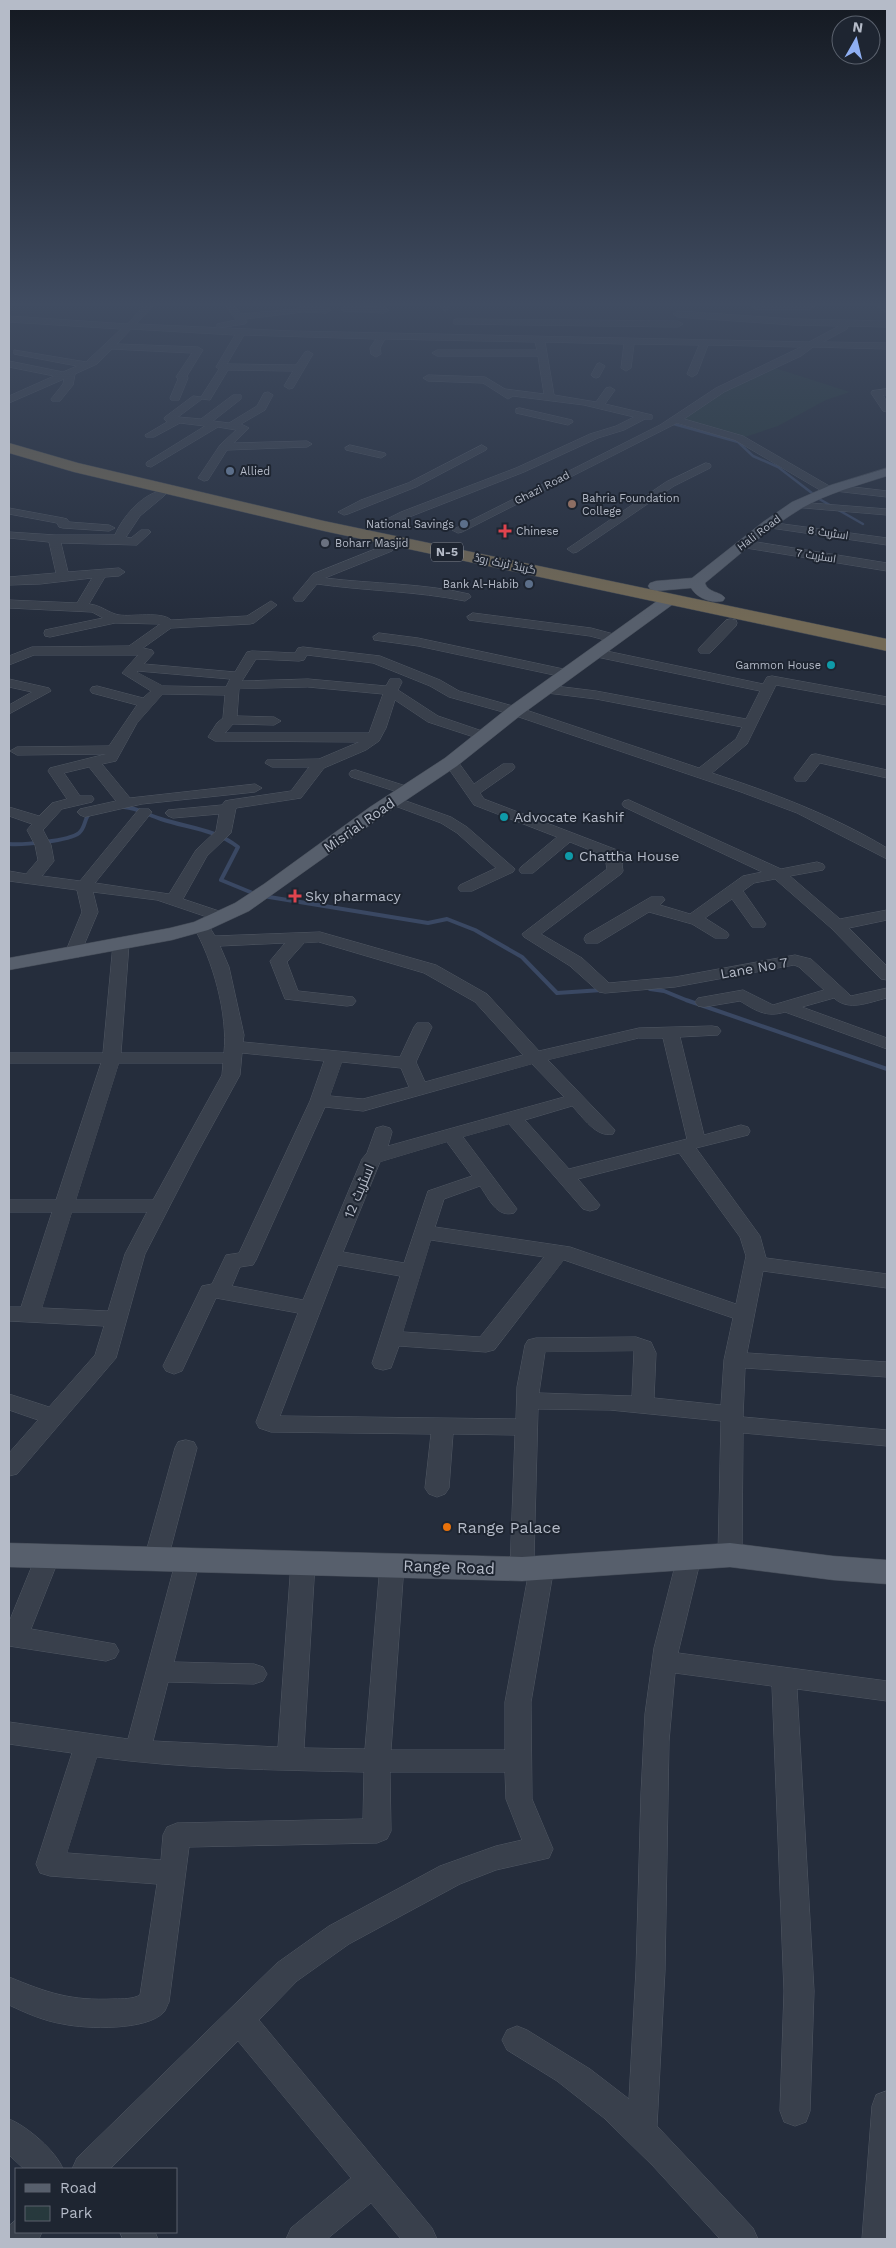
<svg xmlns="http://www.w3.org/2000/svg" width="896" height="2248" font-family="'Work Sans',Cairo,sans-serif">
<rect width="100%" height="100%" fill="#252d3c"/>
<path fill="#27393d" d="M772 367 850 392 826 400 778 426 742 438 677 420 720 390Z"/>
<g fill="none" stroke-linecap="round" stroke-linejoin="round">
<path stroke="#3a4863" stroke-width="2.5" d="M670 423 738 442 753 456 778 467 821 500 863 524"/>
<path stroke="#3a4863" stroke-width="4" d="M124 807C138 808 148 815 161 819 188 828 215 829 238 847L221 880 255 894
M9 844C23 845 69 841 79 833 86 827 84 818 90 813
M263 896 428 923 447 919 475 930 522 957 557 993 602 990
M650 989 664 991 686 1000 887 1069"/>
<defs>
<path id="minor" d="M144 306H153L136 324 291 331 809 342 839 326 793 325 678 317 673 314 678 311 793 319 887 321V327L848 326 847 329 823 342 887 343V349L813 347 801 356 724 392 684 419 743 436 831 487 836 485 887 491V497L835 491 833 493H825L735 440 677 423 462 532 458 533 452 530 660 425 716 388 801 347 708 345 697 374 692 377 687 374 699 345 634 344 631 368 626 371 621 368 624 344 545 342 554 395 596 402 606 388 610 387 615 390 605 404 652 415V419H645L624 430 598 438 524 472 389 525 385 524 383 522 385 520 401 512 516 468 590 434 616 426 634 417 584 405 513 396 508 399 483 383 428 381 423 378 428 375 485 377 505 389 544 394 538 356H437L432 353 437 350H537L535 342 385 339 380 348 381 354 376 357 371 354 370 348 376 339 244 335 227 364 296 365 305 352 308 351 313 354 293 388 289 389 284 386 293 371 228 370 210 400 202 399 178 417 201 419 233 395H241V399L213 421 229 423 257 406 264 393 268 392 273 395 265 410 241 424 249 428 234 443 307 441 312 444 307 447 227 450 208 480 204 481 198 478 220 445 236 430 218 427 151 467 147 466 146 464 147 462 205 426 180 423 154 437H146L145 435 167 422 164 419 165 417 193 396 201 397 219 369 216 367 235 335 131 329 117 344 198 347 203 350 187 376 188 378 179 400H171L170 398 178 379 176 377 192 353 112 349 97 364 75 374 73 385 60 401H52L51 399 63 384 64 379 9 403V396L54 376 9 367V361L63 372 77 366 14 354V350L86 362 121 329 9 322V316L127 324Z
M226 306H234L241 314 295 309C302 304 324 305 331 310L326 313 303 312 245 319 247 322 245 324 217 328V324L236 320Z
M346 306 384 307 389 310 384 313 343 311 341 309Z
M441 306H449L450 308 446 311 443 310Z
M752 306H815L811 309H756Z
M878 306H887V313Z
M457 319 678 321 683 324 678 327 454 324V320Z
M600 363 605 366 599 377 596 378 593 377 591 375 597 364Z
M887 389V395H883L887 402V412L883 411 871 393 872 391Z
M520 408 572 420 573 422 568 425 516 413V409Z
M350 445 385 453 386 455 381 458 346 450 345 448Z
M482 445 487 448 486 450 416 487 348 514 344 515 338 512 361 500 408 483Z
M706 463 710 464 711 466 710 468 674 486 577 552 573 553 567 549 666 482Z
M160 491 164 492 166 494 164 496 140 516 126 537 131 538 141 530H149L151 532 137 545 61 543 68 572 119 568 125 572 119 576 105 577 89 604C101 605 108 613 119 615 132 617 162 611 171 620L247 616 271 601 277 605 254 623 250 624 171 628 143 648 152 650 154 653 144 664 235 672 247 652 252 651 295 653 298 648 303 647 380 656 440 680 459 691 520 708 699 768 736 739 742 727 596 699 547 693 540 689 547 685 596 691 746 719 760 691 592 656 590 653 592 650 597 649 763 684 767 677 772 676 887 697V705L776 685 747 744 712 773C773 793 832 815 887 848V859L797 813 741 792 510 714 449 697 430 686 373 663 307 655 304 660 299 661 256 659 242 681 308 679 386 686 390 679H400L402 682 398 690 438 716 488 733 490 736 483 740 428 722 395 700 386 728 379 741 366 750 324 768 301 798 236 808 231 833 207 856 183 899 228 914 230 917 228 920H216L157 900 93 892 98 912 79 957H67L65 953 82 912 77 890 9 881V871L26 874 38 860 35 845 27 830 32 824 9 816V807L39 816 52 803 67 799 48 771 50 768 106 754 17 755 10 751 17 747 109 746 137 705 92 693 90 690 92 687 97 686 143 698 151 691 122 673 138 655H34L9 665V656L32 647 129 646 160 624 115 623 50 637 45 636 44 633 45 630 103 618 92 612 9 608V600L77 603 92 578 40 584 9 585V577L56 573 49 542 9 538V532L55 535H115C122 518 141 495 160 491ZM137 672 138 671 230 679 226 687 163 686ZM308 687 383 694 369 733H225L233 724 274 725 281 721 274 717 237 716 239 689ZM163 694 225 695 223 718 217 723 208 737 215 741 359 742 319 759 267 760 265 763 272 767H309L291 791 230 800 225 801 222 805 168 810 165 813 168 816 173 818 219 814 216 831 196 850 169 894 95 883 152 812 149 809H139L80 881 42 876 54 861 51 845 43 830 62 809 92 802 94 799 92 796H80L64 773 89 767 116 801 80 809 77 812 80 815 85 817 142 804 255 792 262 788 255 784 130 798 102 764 116 761 137 723Z
M797 502 887 509V515L793 507 791 505Z
M9 508 63 518 67 519 69 522 109 525 115 528 109 531 63 528 59 527 57 523 9 514Z
M768 522 887 538V545L764 527 762 525 764 523Z
M744 540 887 563V571L740 547 738 544 740 541Z
M388 544 392 545 394 548 392 551 325 578C373 584 423 583 469 594L471 597 465 601C417 591 366 591 317 584L303 601H295L293 598 313 574Z
M473 613 591 628 621 636 622 639 616 643 590 636 469 620 467 617Z
M731 619 736 620 737 623 736 626 710 653H700L698 650 700 647 726 620Z
M379 633 418 638 568 670 575 674 568 678 418 646 374 640 373 637Z
M9 679 49 688 51 691 9 714V705L32 692 9 687Z
M816 754 887 770V778L820 763 806 781H796L794 778 796 775 811 755Z
M451 758 456 759 474 784 503 764H513L515 767 513 770 480 793 484 799 625 853 628 856 622 864 623 871 621 874 541 934 582 958 609 983 675 977 795 955 811 959 851 996 887 988V998C869 1002 849 1012 834 998L802 1007 887 1038V1049L785 1012C766 1018 755 1010 740 1001L704 1007 698 1006 695 1002 698 998 743 990 773 1005 824 990 799 967 794 965 675 987 605 993 599 992 570 966 524 937 522 934 607 869 606 863 610 858 570 842 533 873H521L519 870 521 867 557 837 474 805 444 762Z
M356 770 412 788 414 791 412 794 407 795 351 777 349 774 351 771Z
M392 796 451 817 467 827 515 869 513 872 472 891H460L458 888 460 885 496 868 457 833 441 823 387 803 385 800 387 797Z
M629 800 781 869 817 862 823 864 825 867 823 870 790 876 840 919 887 910V920L849 928 887 966V980L881 979 831 928 775 879 754 883 743 891 766 924 764 927H752L732 899 705 918 727 932 729 935 727 938H715L692 924 649 912 598 943H586L584 939 586 935 651 897H663L665 900 660 905 690 914 743 876 762 872 624 807 622 804 624 801Z
M201 921 207 923 215 936 320 932 436 965 487 994 539 1051 639 1028 712 1026 718 1027 721 1031 718 1035 680 1037 704 1135 741 1125 748 1127 750 1131 748 1135 696 1148 760 1236 766 1258 887 1274V1288L763 1271 747 1353 887 1362V1377L745 1368 743 1417 887 1430V1446L743 1433 742 1555 738 1561 730 1564 722 1561 718 1555 721 1421 610 1410 538 1409 534 1560 542 1558 551 1560 554 1567 531 1702 532 1799 553 1849 549 1858 496 1870 460 1884 349 1944 297 1981 259 2020 432 2228 437 2239H401L371 2203 327 2239H286L291 2228 351 2178 238 2041 110 2169H72L77 2158 277 1963 329 1926 440 1866 496 1846 522 1840 506 1799 505 1772H390L391 1831 387 1839 377 1843 189 1847 169 2002C167 2005 166 2010 164 2012 147 2031 86 2029 63 2024 44 2021 26 2013 9 2005V1977C48 1993 71 2001 114 1999 123 1999 133 1999 140 1995L157 1884 50 1876 40 1873 36 1864 72 1753 9 1744V1722L128 1739 176 1560 180 1553 188 1551 196 1553 200 1560 174 1662 254 1664 263 1667 267 1674 263 1681 254 1684 168 1682 153 1741 278 1747 291 1563 295 1556 303 1554 311 1556 315 1563 304 1748 365 1749 380 1565 384 1558 392 1556 400 1558 404 1565 391 1750H505V1702L528 1576 522 1578 513 1576 510 1569 515 1435 453 1434 449 1488 445 1494 437 1497 429 1494 425 1488 431 1434 271 1432 259 1428 256 1422 298 1313 216 1298 182 1371 174 1374 166 1371 163 1366 202 1286 212 1284 226 1255 239 1253 310 1101 324 1061 242 1053 240 1075 195 1157 145 1254 116 1358 17 1474 9 1476V1453L38 1420 9 1410V1394L49 1407 95 1355 104 1326 9 1321V1307H21L52 1212H9V1200H56L101 1063H9V1053H103L113 944 115 940H127L129 944 121 1053H224C228 1014 213 960 193 926L195 923ZM319 942 424 973 475 1002 523 1055 425 1082 416 1062 432 1027 429 1023H417L414 1027 400 1057 243 1042 244 1035 229 967 220 946 285 943 270 961 285 999 347 1006 353 1005 356 1001 353 997 298 991 287 962 304 943ZM639 1038H663L687 1139 569 1169 525 1120 572 1106C583 1117 596 1138 613 1134L615 1130 548 1060ZM342 1062 401 1068 409 1087 363 1099 330 1096ZM119 1063H223L222 1075 153 1200H76ZM532 1064 564 1097 388 1146 392 1132 390 1128 383 1126 376 1128 367 1153 362 1159 303 1300 232 1286 240 1267 253 1265 256 1260 325 1107 363 1111ZM509 1124 583 1209 590 1211 597 1209 600 1205 578 1179 679 1153 740 1237 746 1256 736 1304 570 1247 435 1227 444 1199 480 1186C489 1199 497 1218 514 1213L517 1209 463 1137ZM447 1142 472 1176 428 1191 404 1263 343 1252 380 1162ZM72 1212H147L125 1254 108 1311 42 1308ZM431 1240 544 1257 480 1337 403 1332ZM564 1260 733 1318 724 1360 721 1405 654 1398 656 1353 651 1342 636 1337 536 1338 528 1340 525 1345 517 1387 516 1419 280 1416 338 1265 400 1276 372 1363 375 1368 383 1370 391 1368 399 1346 486 1352 494 1350ZM634 1351 632 1396 539 1393 545 1352ZM97 1757C185 1769 275 1770 364 1772L363 1819 177 1823 167 1827 163 1835 161 1860 67 1853Z
M186 1440 194 1442 197 1448 168 1559 164 1566 156 1568 148 1566 144 1559 175 1448 178 1442Z
M48 1547 56 1550 60 1556 31 1629 115 1644 119 1651 115 1658 106 1661 9 1646V1622L36 1556 40 1550Z
M689 1549 697 1551 701 1558 678 1653 887 1681V1701L797 1689 814 1991 810 2111 806 2122 795 2126 784 2122 780 2111 784 1991 772 1686 675 1673 669 1741 665 1970 657 2126 753 2228 758 2239H720L653 2166 604 2118 557 2081 507 2050 502 2040 507 2030 517 2026 527 2030 590 2069 629 2099 636 1970 641 1794 645 1714 654 1648 677 1558 681 1551Z
M887 2091V2239H862L872 2106 876 2095Z
M9 2119C27 2126 56 2151 63 2169H24L9 2155Z
M16 2220V2232H42L39 2239H9V2226Z
M120 2232H155L158 2239H123Z"/>
<path id="major" d="M887 468V476C859 485 828 493 802 508 767 529 736 558 705 583 708 593 720 591 725 598L723 601C711 604 697 598 691 588L656 591 650 589 648 586 650 583 656 581 692 578 763 522 792 502 831 485Z
M670 594 676 596 678 599 676 602 521 715 457 766 384 815 249 911 208 930 172 940 9 970V958L170 928 194 922 235 903 264 884 370 807 445 758 509 707 664 596Z
M9 1543 522 1557 730 1543 833 1556 887 1560V1584L833 1580 730 1567 522 1581 9 1567Z"/>
<path id="highway" d="M9 443 78 463 324 521 887 639V651L324 531 74 472 9 453Z"/>
</defs>
<use href="#minor" stroke="#515864" stroke-width="1"/>
<use href="#major" stroke="#424955" stroke-width="1"/>
<use href="#highway" stroke="#414854" stroke-width="1"/>
<use href="#minor" fill="#39404c" fill-rule="evenodd"/>
<use href="#major" fill="#575f6c" fill-rule="evenodd"/>
<use href="#highway" fill="#726956" fill-rule="evenodd"/>
</g>
<linearGradient id="sky" x2="0" y2="1"><stop stop-color="#141921"/><stop offset="0.49" stop-color="#404c61"/><stop offset="1" stop-color="#404c61" stop-opacity="0"/></linearGradient>
<rect width="896" height="620" fill="url(#sky)"/>
<g fill="#5c6f8a" stroke="#1e2531" stroke-width="2">
<circle cx="230" cy="471" r="5"/>
<circle cx="464" cy="524" r="5"/>
<circle cx="529" cy="584" r="5"/>
</g>
<circle fill="#8d6e63" stroke="#1e2531" stroke-width="2" cx="572" cy="504" r="5"/>
<g fill="#e0444e" stroke="#1e2531" stroke-width="2">
<path d="M502.5 523.5h5v5h5v5h-5v5h-5v-5h-5v-5h5z"/>
<path d="M292.5 888.5h5v5h5v5h-5v5h-5v-5h-5v-5h5z"/>
</g>
<circle fill="#6b7280" stroke="#1e2531" stroke-width="2" cx="325" cy="543" r="5"/>
<g fill="#0f9aa8" stroke="#1e2531" stroke-width="2">
<circle cx="831" cy="665" r="5"/>
<circle cx="504" cy="817" r="5"/>
<circle cx="569" cy="856" r="5"/>
</g>
<circle fill="#e8710a" stroke="#1e2531" stroke-width="2" cx="447" cy="1527" r="5"/>
<g text-anchor="middle" dominant-baseline="central" stroke-width="4" stroke-linejoin="round" paint-order="stroke">
<g font-size="11" fill="#b5bbc8" stroke="#1e2531" text-anchor="start">
<text x="240" y="471">Allied</text>
<text x="582" y="498">Bahria Foundation<tspan x="582" dy="13">College</tspan></text>
<text x="454" y="524" text-anchor="end">National Savings</text>
<text x="516" y="531">Chinese</text>
<text x="335" y="543">Boharr Masjid</text>
<text x="519" y="584" text-anchor="end">Bank Al-Habib</text>
<text x="821" y="665" text-anchor="end">Gammon House</text>
</g>
<g font-size="11" fill="#b5bbc8" stroke="#1e2531">
<text transform="translate(542 488) rotate(-27)">Ghazi Road</text>
<text transform="translate(759 533) rotate(-37)">Hali Road</text>
<text transform="translate(828 533) rotate(8)">اسٹریٹ 8</text>
<text transform="translate(816 556) rotate(9)">اسٹریٹ 7</text>
<text transform="translate(505 564) rotate(12)">گرینڈ ٹرنک روڈ</text>
</g>
<rect fill="#1e2531" stroke="#888e9b" stroke-width="1" x="431" y="542.5" width="32" height="19" rx="4"/>
<g font-size="12" font-weight="bold" fill="#b5bbc8">
<text x="447" y="552">N-5</text>
</g>
<g font-size="14" fill="#b5bbc8" stroke="#1e2531" text-anchor="start">
<text x="514" y="817">Advocate Kashif</text>
<text x="579" y="856">Chattha House</text>
<text x="305" y="896">Sky pharmacy</text>
</g>
<g font-size="14" fill="#b5bbc8" stroke="#1e2531">
<text transform="translate(359 825) rotate(-35)">Misrial Road</text>
<text transform="translate(754 968) rotate(-10)">Lane No 7</text>
<text transform="translate(359 1191) rotate(-67)">اسٹریٹ 12</text>
</g>
<g font-size="16" fill="#b5bbc8" stroke="#1e2531" text-anchor="start">
<text x="457" y="1527">Range Palace</text>
</g>
<g font-size="16" fill="#b5bbc8" stroke="#1e2531">
<text transform="translate(449 1567) rotate(2)">Range Road</text>
</g>
</g>
<rect width="896" height="2248" fill="none" stroke="#b5bbc8" stroke-width="20"/>
<rect x="15" y="2168" width="162" height="65" fill="#1e2531" stroke="#5a616d"/>
<rect x="25" y="2184" width="25" height="8" fill="#575f6c" stroke="#5a616d"/>
<text x="60" y="2193" font-size="15" fill="#b5bbc8">Road</text>
<rect x="25" y="2206" width="25" height="15" fill="#27393d" stroke="#5a616d"/>
<text x="60" y="2218" font-size="15" fill="#b5bbc8">Park</text>
<g transform="translate(856 40) rotate(8)"><circle r="24" fill="#1e2531" stroke="#5a616d"/>
<path d="M0-4L9 19L0 12L-9 19Z" fill="#8faff2"/>
<text y="-8" font-size="14" font-weight="bold" text-anchor="middle" fill="#b5bbc8">N</text>
</g>
</svg>
